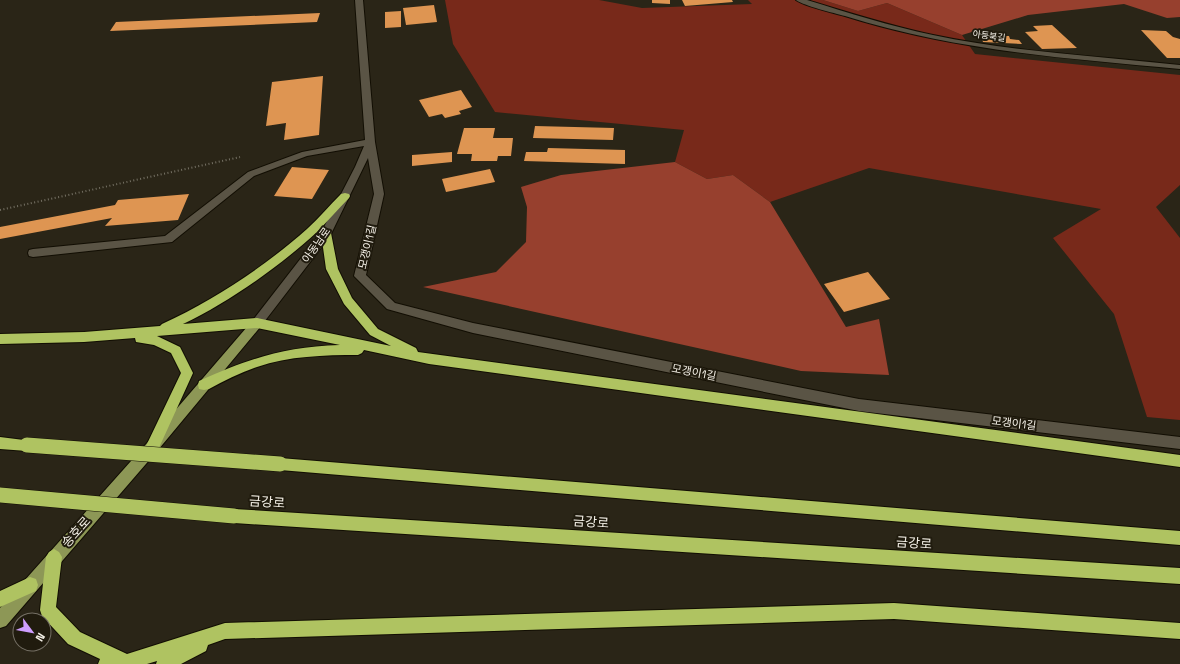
<svg xmlns="http://www.w3.org/2000/svg" width="1180" height="664" font-family="'Space Grotesk','Noto Sans KR',sans-serif">
<rect width="100%" height="100%" fill="#2a2517"/>
<path fill="#78291a" d="M445 0H599L642 8 752 4 748 0H823L858 11 887 3 962 35 975 54 1180 75V185L1156 207 1180 238V420L1147 417 1114 314 1053 238 1101 209 869 168 770 202 733 175 707 179 675 162 684 130 495 112 453 44Z"/>
<path fill="#97402e" d="M823 0H1180V17L1167 18 1124 4 1028 15 962 35 887 3 858 11Z
M675 162 707 179 733 175 770 202 846 327 879 319 889 375 801 371 423 287 496 272 526 242 527 207 521 187 561 175Z"/>
<path fill="#de9552" d="M652 0H670V4L652 3Z
M682 0H732L733 2 685 6Z
M434 5 437 22 406 25 403 8Z
M401 11V27L385 28V12Z
M320 13 317 22 110 31 116 22Z
M1052 25 1077 48 1042 49 1025 32 1038 31 1033 26Z
M1141 30 1166 31 1173 37 1180 39V58H1167Z
M986 31 999 32 1001 36H1009L1010 39 1019 40 1022 44 983 42 981 36 989 37Z
M323 76 319 135 284 140 286 123 266 126 272 82Z
M461 90 472 107 459 111 461 114 445 118 442 114 429 117 419 100Z
M535 126 614 128 613 140 533 138Z
M464 128H495L493 138H513L511 156H498L497 161H471L472 154H457Z
M548 148 625 150V164L524 161 526 152H547Z
M452 152V162L412 166V155Z
M292 167 329 170 312 199 274 196Z
M490 169 495 182 446 192 442 179Z
M189 194 178 220 105 226 112 218 0 239V227L115 205 118 200Z
M868 272 890 299 844 312 824 284Z"/>
<g fill="none" stroke-linecap="round" stroke-linejoin="round">
<defs>
<path id="minor" d="M355 0H363L375 142 384 194 366 275 395 303 473 323 859 399 1180 437V449L859 411 473 333 387 309 354 276 374 194 368 158 330 236 261 326 257 328 253 326 251 323 253 320 322 231 355 167 364 146 307 156 254 176 172 242 33 257 29 256 28 253 29 250 33 249 165 236 248 172 302 152 365 140Z
M796 0H807C849 13 890 26 933 35 1014 52 1098 56 1180 65V69C1065 58 956 51 845 16 834 13 804 6 796 0Z"/>
<path id="major" d="M257 318 261 320 263 323 261 326 158 450 6 626 0 628V608L148 442 253 320Z"/>
<path id="highway" d="M345 193 349 194 350 196 349 198C338 209 328 221 317 232 280 266 228 303 183 324L257 318 391 346 370 335 344 304 326 269 321 233 322 230H330L331 233 338 269 352 298 378 329 416 348 418 352 1180 455V467L429 364 364 350 362 353 358 355C324 355 289 356 257 367 240 373 224 381 209 389L204 390 199 389 198 385 199 381C250 358 284 347 340 345L257 328 157 336 180 347 193 373 158 450 153 452 148 450 146 446 181 373 171 353 154 345 136 342 135 338 84 342 0 344V334L84 332 160 326 162 324C214 300 264 267 307 229 319 218 330 205 341 194Z
M0 437 32 441 34 445 32 449 27 451 0 449Z
M280 458 1180 531V545L280 470 275 468 273 464 275 460Z
M234 509 1180 568V584L234 523 229 521 227 516 229 511Z
M54 549 59 552 62 557 56 607 80 632 127 654 225 623 894 603 1180 623V639L894 619 225 639 208 645 206 651 181 664H156L157 661 147 664H98L100 659 68 644 42 616 40 610 46 557 49 552Z
M30 577 36 579 38 585 36 591 0 607V591Z"/>
</defs>
<use href="#minor" stroke="#120e03" stroke-width="2"/>
<use href="#major" stroke="#120e03" stroke-width="2"/>
<use href="#highway" stroke="#120e03" stroke-width="2"/>
<path stroke="#747063" stroke-width="2" stroke-dasharray="1 2.5" stroke-linecap="butt" d="M0 210 240 157"/>
<use href="#minor" fill="#5a5445" fill-rule="evenodd"/>
<use href="#major" fill="#8d9756" fill-rule="evenodd"/>
<use href="#highway" fill="#afc361" fill-rule="evenodd"/>
<defs>
<path id="highway-bridge" d="M27 445 280 464
M0 495 234 516"/>
</defs>
<use href="#highway-bridge" stroke="#120e03" stroke-width="16" stroke-linecap="butt"/>
<use href="#highway-bridge" stroke="#afc361" stroke-width="15"/>
</g>
<g text-anchor="middle" dominant-baseline="central" stroke-width="4" stroke-linejoin="round" paint-order="stroke">
<g font-size="9" fill="#f4f0e7" stroke="#201b0e">
<text transform="translate(989 36) rotate(8)">아동북길</text>
</g>
<g font-size="11" fill="#f4f0e7" stroke="#201b0e">
<text transform="translate(316 245) rotate(-55)">아동남로</text>
<text transform="translate(367 247) rotate(-77)">모갱이1길</text>
<text transform="translate(694 372) rotate(11)">모갱이1길</text>
<text transform="translate(1014 423) rotate(7)">모갱이1길</text>
</g>
<g font-size="13" fill="#f4f0e7" stroke="#201b0e">
<text transform="translate(267 502) rotate(4)">금강로</text>
<text transform="translate(591 522) rotate(4)">금강로</text>
<text transform="translate(76 532) rotate(-48)">송호로</text>
<text transform="translate(914 543) rotate(4)">금강로</text>
</g>
</g>
<g transform="translate(32 632) rotate(122)"><circle r="19" fill="#201b0e" stroke="#757065"/>
<path d="M0-3L7 15L0 10L-7 15Z" fill="#cf9eff"/>
<text y="-6" font-size="11" font-weight="bold" text-anchor="middle" fill="#f4f0e7">N</text>
</g>
</svg>
